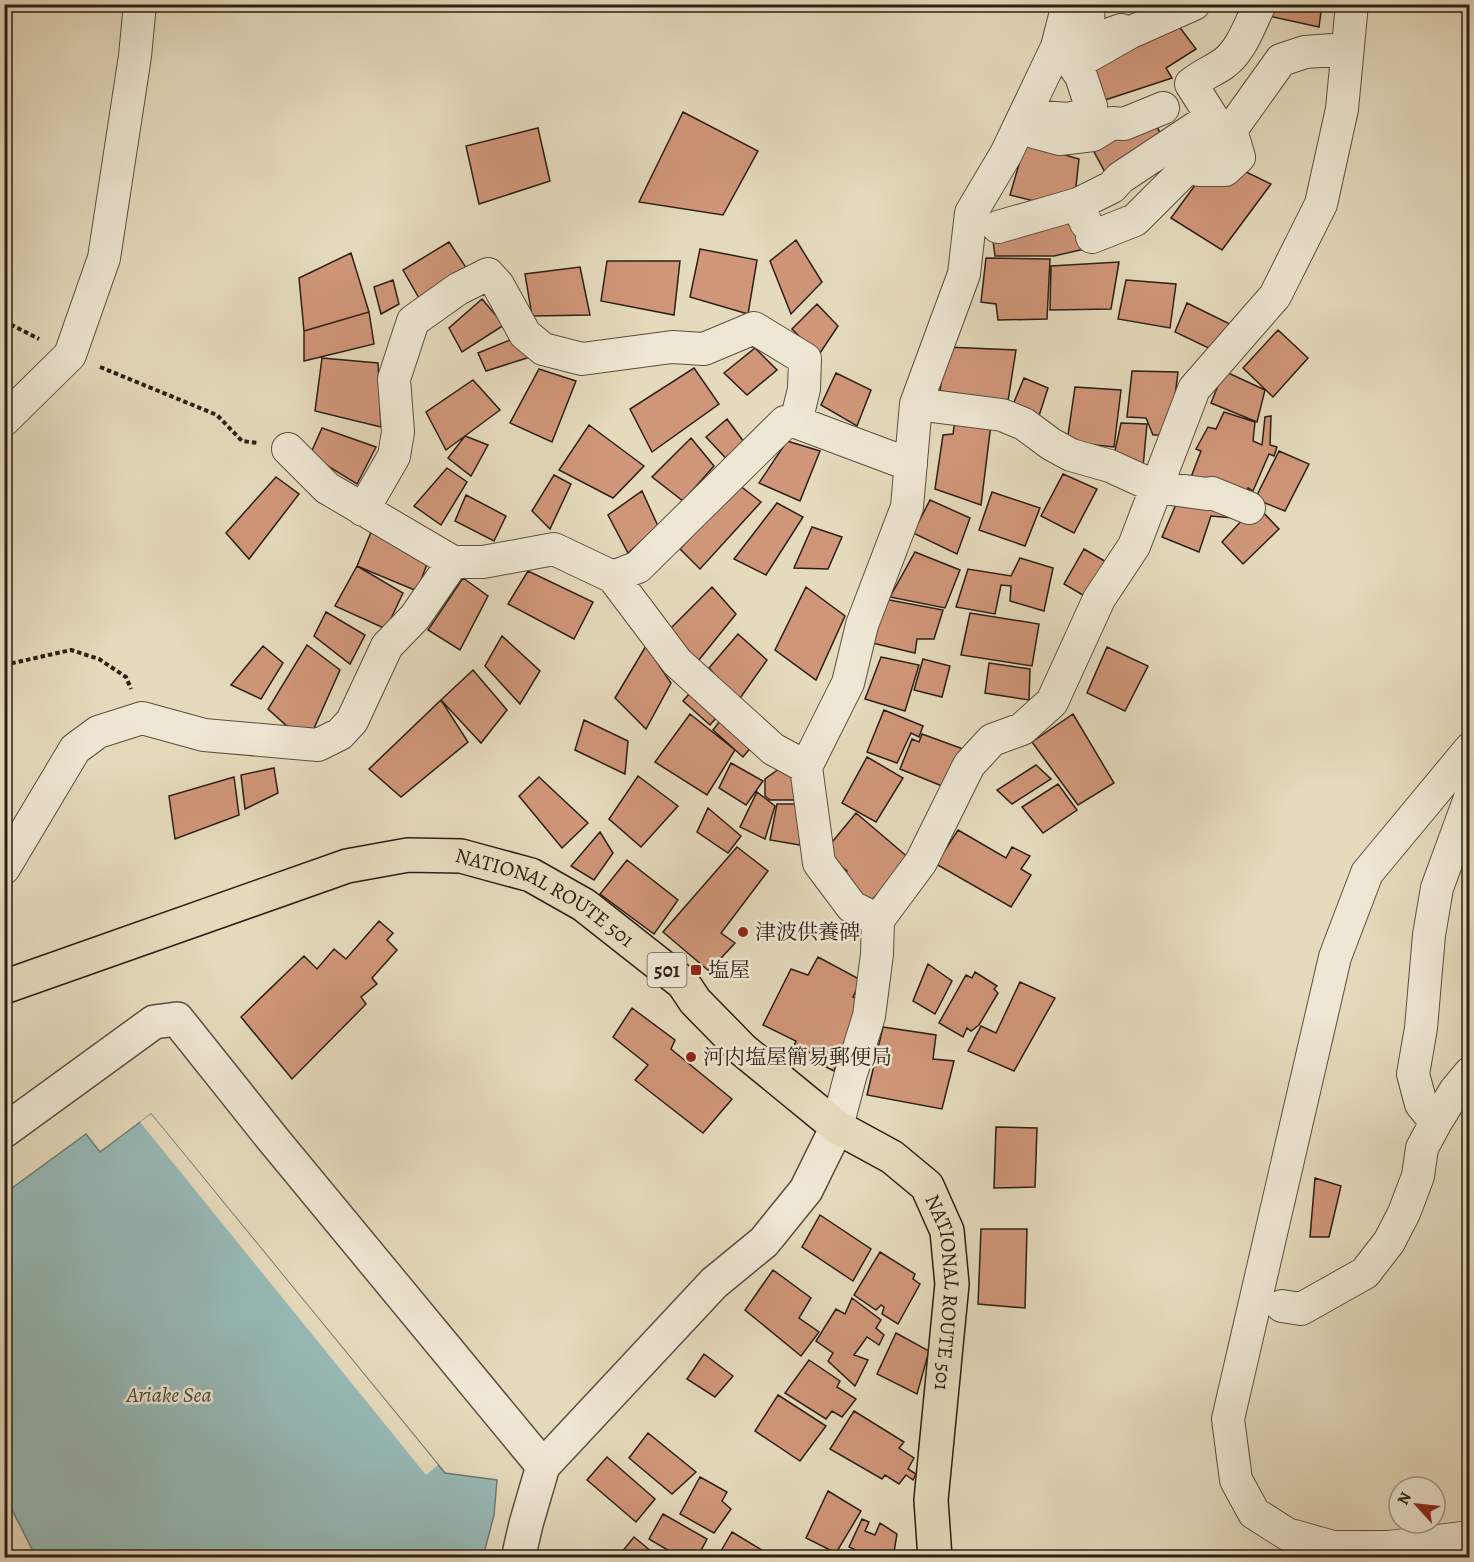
<svg xmlns="http://www.w3.org/2000/svg" width="1474" height="1562" font-family="Alegreya,'Noto Serif JP',serif">
<rect width="100%" height="100%" fill="#e5dabc"/>
<filter id="stains"><feTurbulence type="fractalNoise" baseFrequency=".00333" numOctaves="4"/><feColorMatrix values="0 0 0 0 .2 0 0 0 0 .09 0 0 0 0 .02 0 0 0 .5 -.17"/></filter>
<radialGradient id="worn" r=".72"><stop offset=".6" stop-color="#630" stop-opacity="0"/><stop offset="1" stop-color="#630" stop-opacity=".3"/></radialGradient>
<path fill="#97bab7" stroke="#6c7c77" stroke-width="1.5" d="M151 1114 445 1473 497 1480 494 1515 483 1557H36L5 1496 4 1194 86 1134 100 1152Z"/>
<path fill="#e5dabc" d="M151 1114 438 1465 426 1475 140 1122Z"/>
<path fill="#d09679" stroke="#2c1f16" stroke-width="1.5" d="M1272 4H1322L1319 27 1269 16Z
M1172 17 1196 49 1166 68 1172 78 1105 100 1089 63Z
M683 112 758 151 723 215 639 202Z
M1151 117 1168 146 1107 176 1091 146Z
M538 128 550 181 479 204 466 146Z
M1027 137 1066 143 1065 155 1079 159 1074 204 1050 205 1010 195Z
M1238 168 1271 184 1222 250 1171 218 1204 173Z
M1076 213 1085 249 1054 256H995L992 233Z
M796 240 822 282 791 314 770 261Z
M449 242 467 269 419 298 403 270Z
M700 249 757 260 748 314 690 297Z
M351 253 369 312 304 331 299 278Z
M986 258 1050 259 1047 319 998 320 996 304 981 302Z
M607 261H680L674 315 601 301Z
M1119 262 1111 309 1050 310 1051 266Z
M580 267 590 315 532 316 525 274Z
M393 280 399 304 381 314 374 287Z
M1126 280 1176 284 1170 328 1118 319Z
M482 299 504 325 462 352 449 328Z
M1187 303 1234 326 1219 353 1175 332Z
M817 304 838 326 818 356 792 329Z
M369 312 374 344 304 361V331Z
M1278 330 1308 358 1273 397 1243 368Z
M515 338 530 357 486 371 478 353Z
M946 347 1016 350 1008 401 940 391Z
M755 348 777 370 747 395 724 373Z
M322 358 378 363 381 427 315 411Z
M694 368 719 404 652 452 630 409Z
M539 369 576 381 552 442 510 423Z
M1132 371 1178 372 1170 435H1153L1146 418 1127 417Z
M1224 371 1265 390 1257 422 1211 403Z
M836 373 871 390 857 426 821 405Z
M1024 378 1048 388 1037 422 1010 412Z
M473 380 500 410 446 450 426 412Z
M1075 387 1121 390 1114 447 1067 442Z
M956 412 992 416 981 505 935 489 943 435 953 434Z
M1224 412 1255 422 1253 441 1262 445 1265 417 1271 416 1270 445 1277 447 1274 456 1269 454 1253 491 1248 488 1246 500 1188 485 1201 451 1196 449 1208 427 1216 429Z
M727 419 744 442 736 469 706 437Z
M1121 423 1147 424 1143 467 1113 460Z
M589 425 644 466 613 498 559 470Z
M322 428 376 447 357 484 310 455Z
M465 436 488 445 471 476 448 458Z
M691 438 714 466 683 501 652 477Z
M787 441 820 451 800 501 759 483Z
M1279 451 1309 464 1285 511 1255 499Z
M447 468 467 482 441 525 414 506Z
M1063 474 1097 489 1074 533 1041 516Z
M554 475 571 484 550 529 532 511Z
M276 477 299 494 249 559 226 533Z
M739 485 761 502 700 569 680 549Z
M642 491 658 526 628 553 608 515Z
M992 492 1040 508 1025 546 979 530Z
M466 495 506 516 494 541 455 521Z
M1180 495 1234 502 1233 518 1211 516 1199 552 1162 537Z
M930 500 970 518 957 554 913 533Z
M777 503 803 517 766 575 734 559Z
M1256 505 1279 529 1243 564 1222 542Z
M812 527 842 537 828 569 794 568Z
M371 532 427 564 417 591 357 566Z
M1084 549 1115 567 1093 601 1064 584Z
M915 552 960 570 945 608 890 597Z
M1020 558 1053 568 1044 611 1010 601 1011 586 1001 585 995 614 956 607 968 569 1011 576Z
M357 566 403 593 386 629 335 606Z
M528 571 593 602 574 639 508 604Z
M463 578 488 596 460 650 428 630Z
M712 587 736 614 698 661 669 630Z
M806 587 845 616 816 680 775 650Z
M884 599 943 610 934 639H917L915 653 868 642Z
M326 612 365 635 350 664 314 636Z
M970 613 1039 624 1032 666 961 655Z
M738 634 767 660 738 701 709 668Z
M502 636 540 671 520 704 485 666Z
M307 645 340 670 307 744 268 709Z
M263 646 283 663 261 699 231 685Z
M646 646 671 683 646 729 615 698Z
M1107 647 1148 666 1125 711 1087 693Z
M881 657 919 665 905 711 865 699Z
M923 659 950 666 942 697 914 690Z
M989 663 1030 669 1029 700 985 693Z
M473 670 507 710 481 743 441 700Z
M696 686 724 709 710 725 683 701Z
M441 700 468 742 401 797 369 769Z
M884 710 923 726 919 737 911 733 897 763 867 752Z
M727 712 757 740 743 757 713 730Z
M690 714 735 750 707 795 655 762Z
M1073 714 1114 783 1078 805 1032 742Z
M584 720 628 741 625 774 575 750Z
M922 734 963 749 947 788 900 769 912 739 919 742Z
M867 757 903 778 876 822 842 803Z
M731 763 763 781 746 805 719 788Z
M786 764 804 800H770L765 796V779Z
M1036 765 1051 779 1012 804 997 790Z
M274 768 278 793 245 809 241 775Z
M638 776 678 806 641 847 609 819Z
M234 777 239 815 175 839 169 796Z
M539 777 588 823 562 848 519 796Z
M1058 784 1077 810 1043 833 1022 807Z
M757 792 775 806 765 839 740 827Z
M777 804H808L812 847 770 840Z
M708 808 741 836 728 853 697 832Z
M856 813 910 859 869 903 842 880 847 871 824 852Z
M958 830 1006 858 1012 847 1030 856 1021 869 1031 875 1011 907 936 864Z
M600 832 613 853 594 880 571 866Z
M737 847 768 871 721 933 735 943 709 971 663 932Z
M627 860 678 900 654 934 600 894Z
M379 921 393 933 387 940 397 950 372 978 377 984 361 997 366 1004 292 1079 241 1017 304 956 317 969 334 949 346 959Z
M818 957 861 980 853 997 864 1002 834 1071 816 1062 820 1057 794 1046 796 1041 763 1025 791 969 808 975Z
M928 964 952 981 935 1014 913 1001Z
M975 972 997 986 994 989 998 993 979 1025 971 1031 967 1028 963 1037 939 1023 966 975 972 978Z
M1020 982 1055 998 1014 1071 968 1051 981 1026 996 1033Z
M632 1008 675 1040 671 1049 732 1099 703 1133 635 1080 648 1065 613 1037Z
M883 1027 936 1035 933 1059 954 1061 942 1109 867 1095Z
M996 1127 1037 1128 1035 1187 994 1188Z
M1315 1178 1341 1186 1329 1237H1310Z
M820 1215 871 1249 853 1281 802 1247Z
M981 1229H1027L1025 1308 978 1304Z
M880 1252 915 1274 913 1279 920 1284 898 1324 882 1314 884 1307 881 1305 876 1310 854 1295Z
M773 1270 811 1298 799 1318 819 1332 801 1356 745 1310Z
M852 1298 881 1320 876 1328 884 1335 879 1345 867 1337 854 1355 868 1360 855 1386 828 1361 833 1353 816 1341 836 1309 845 1314Z
M896 1333 929 1351 917 1394 877 1374Z
M704 1354 733 1376 715 1397 687 1379Z
M809 1360 840 1381 837 1387 856 1399 842 1417 832 1411 826 1419 785 1393Z
M778 1395 826 1426 800 1461 755 1431Z
M854 1411 904 1442 899 1448 914 1458 908 1469 916 1474 913 1480 906 1475 899 1484 885 1475 882 1479 830 1449Z
M648 1433 696 1472 672 1494 629 1458Z
M607 1457 655 1499 636 1522 587 1480Z
M700 1477 727 1492 722 1501 731 1509 714 1533 680 1514Z
M828 1491 861 1511 836 1553 806 1538Z
M663 1514 707 1539 697 1558H681L649 1539Z
M862 1519 869 1522 865 1531 875 1535 880 1523 897 1534 893 1558H873L849 1547Z
M732 1532 770 1555 768 1558H717Z
M634 1537 659 1558H617Z"/>
<g fill="none" stroke-linecap="round" stroke-linejoin="round">
<defs>
<path id="minor" d="M1089 4 1088 21 1070 60 1081 76 1091 106 1087 114 1069 119 1040 117 1034 132 1060 139 1093 135 1112 123 1124 124 1163 108
M1129 33 1194 4
M1070 60 1085 58 1129 33 1121 30 1104 36 1084 30
M1190 165 1199 170H1225L1239 157 1231 130
M1078 204 1112 187 1120 178 1212 117 1191 84C1202 75 1211 72 1223 64 1241 52 1250 24 1260 4
M998 227 1078 204 1086 223
M1092 237 1135 220 1190 165 1221 127 1231 130 1281 60 1305 52 1347 49
M916 404 1002 415 1024 424 1051 444 1071 455 1110 466 1156 487 1207 494 1212 493 1249 508
M4 420 70 355 104 258 135 56 140 4
M288 449 327 488 453 562H483L554 549 613 577 677 662 773 749 806 767
M363 510 394 456 398 432 394 379 413 321 458 289 488 274 498 285 525 334 543 349 582 359 672 347 704 349 754 328 805 359 804 389 796 422 911 465
M613 577 638 567 785 422H796
M1470 749 1367 873 1335 957 1228 1419 1236 1480 1254 1513 1287 1534 1333 1547H1389L1470 1537
M1470 798 1437 888 1429 935 1421 1028 1413 1074 1421 1104 1436 1122 1455 1091 1470 1073
M4 868 75 749 98 732 142 718 204 735 318 745 340 734 352 721 387 646 415 617 453 562
M878 920 852 907 819 863 806 767 848 683 862 625 907 507 916 404 964 274 971 213 1006 154 1057 47 1068 4
M837 1127 850 1077 869 1016 877 954 878 920 921 862 969 765 992 740 1022 729 1052 702 1099 599 1134 546 1194 389 1275 296 1321 204 1342 109 1352 4
M1282 1306 1301 1309 1365 1273 1389 1242 1404 1213 1418 1176 1422 1148 1436 1122"/>
<path id="tertiary" d="M4 1131 154 1022 177 1019 272 1138 543 1466
M522 1558 520 1550 526 1524 543 1466 714 1283 764 1242 806 1190 837 1127"/>
<g id="trunk">
<path id="s1" d="M4 987 347 866 408 855 461 856 531 875 584 905 683 983 695 1001 743 1050 837 1127 892 1157 927 1186 947 1231 952 1284 931 1500 935 1558"/>
</g>
</defs>
<use href="#minor" stroke="#5a4e40" stroke-width="34"/>
<use href="#tertiary" stroke="#5a4e40" stroke-width="36"/>
<use href="#trunk" stroke="#2c1f16" stroke-width="36"/>
<path stroke="#2c1f16" stroke-width="4" stroke-dasharray="4.5 3" stroke-linecap="butt" d="M4 321 39 339
M100 367 217 415 242 441 258 443
M4 665 71 650 99 659 126 677 131 689"/>
<use href="#minor" stroke="#eee7d3" stroke-width="32"/>
<use href="#tertiary" stroke="#eee7d3" stroke-width="33"/>
<use href="#trunk" stroke="#e5dabc" stroke-width="33"/>
</g>
<g fill="#8f2418" stroke="#eee7d3" stroke-width="2">
<circle cx="743" cy="932" r="6"/>
<rect x="690" y="964" width="12" height="12" rx="3"/>
<circle cx="691" cy="1057" r="6"/>
</g>
<g text-anchor="middle" dominant-baseline="central" stroke-width="5" stroke-linejoin="round" paint-order="stroke">
<rect fill="#eee7d3" stroke="#665b4f" stroke-width="1.5" x="647.5" y="953" width="39" height="34" rx="4.5"/>
<g font-size="20" font-weight="bold" fill="#2c1f16">
<text x="667" y="970">501</text>
</g>
<g font-size="21" fill="#2c1f16" stroke="#eee7d3">
<text stroke="none"><textPath href="#s1" startOffset="573">NATIONAL ROUTE 501</textPath></text>
<text stroke="none"><textPath href="#s1" startOffset="1168">NATIONAL ROUTE 501</textPath></text>
</g>
<g font-size="21" fill="#2c1f16" stroke="#eee7d3" text-anchor="start">
<text x="755" y="932">津波供養碑</text>
<text x="708" y="970">塩屋</text>
<text x="703" y="1057">河内塩屋簡易郵便局</text>
</g>
<g font-size="22" font-style="italic" fill="#4c4e46" stroke="#eee7d3">
<text x="169" y="1395">Ariake Sea</text>
</g>
</g>
<rect width="1474" height="1562" fill="none" stroke="#e5dabc" stroke-width="24"/>
<rect x="6" y="6" width="1462" height="1550" fill="none" stroke="#2c1f16" stroke-width="3"/>
<rect x="12" y="12" width="1450" height="1538" fill="none" stroke="#2c1f16" stroke-width="1.5"/>
<g transform="translate(1417 1505) rotate(297)"><circle r="28" fill="#eee7d3" stroke="#a09787" stroke-width="1.5"/>
<path d="M0-4.5L10 22L0 15L-10 22Z" fill="#8f2418"/>
<text y="-9" font-size="16" font-weight="bold" text-anchor="middle" fill="#2c1f16">N</text>
</g>
<rect width="100%" height="100%" filter="url(#stains)"/>
<rect width="100%" height="100%" fill="url(#worn)"/>
</svg>
